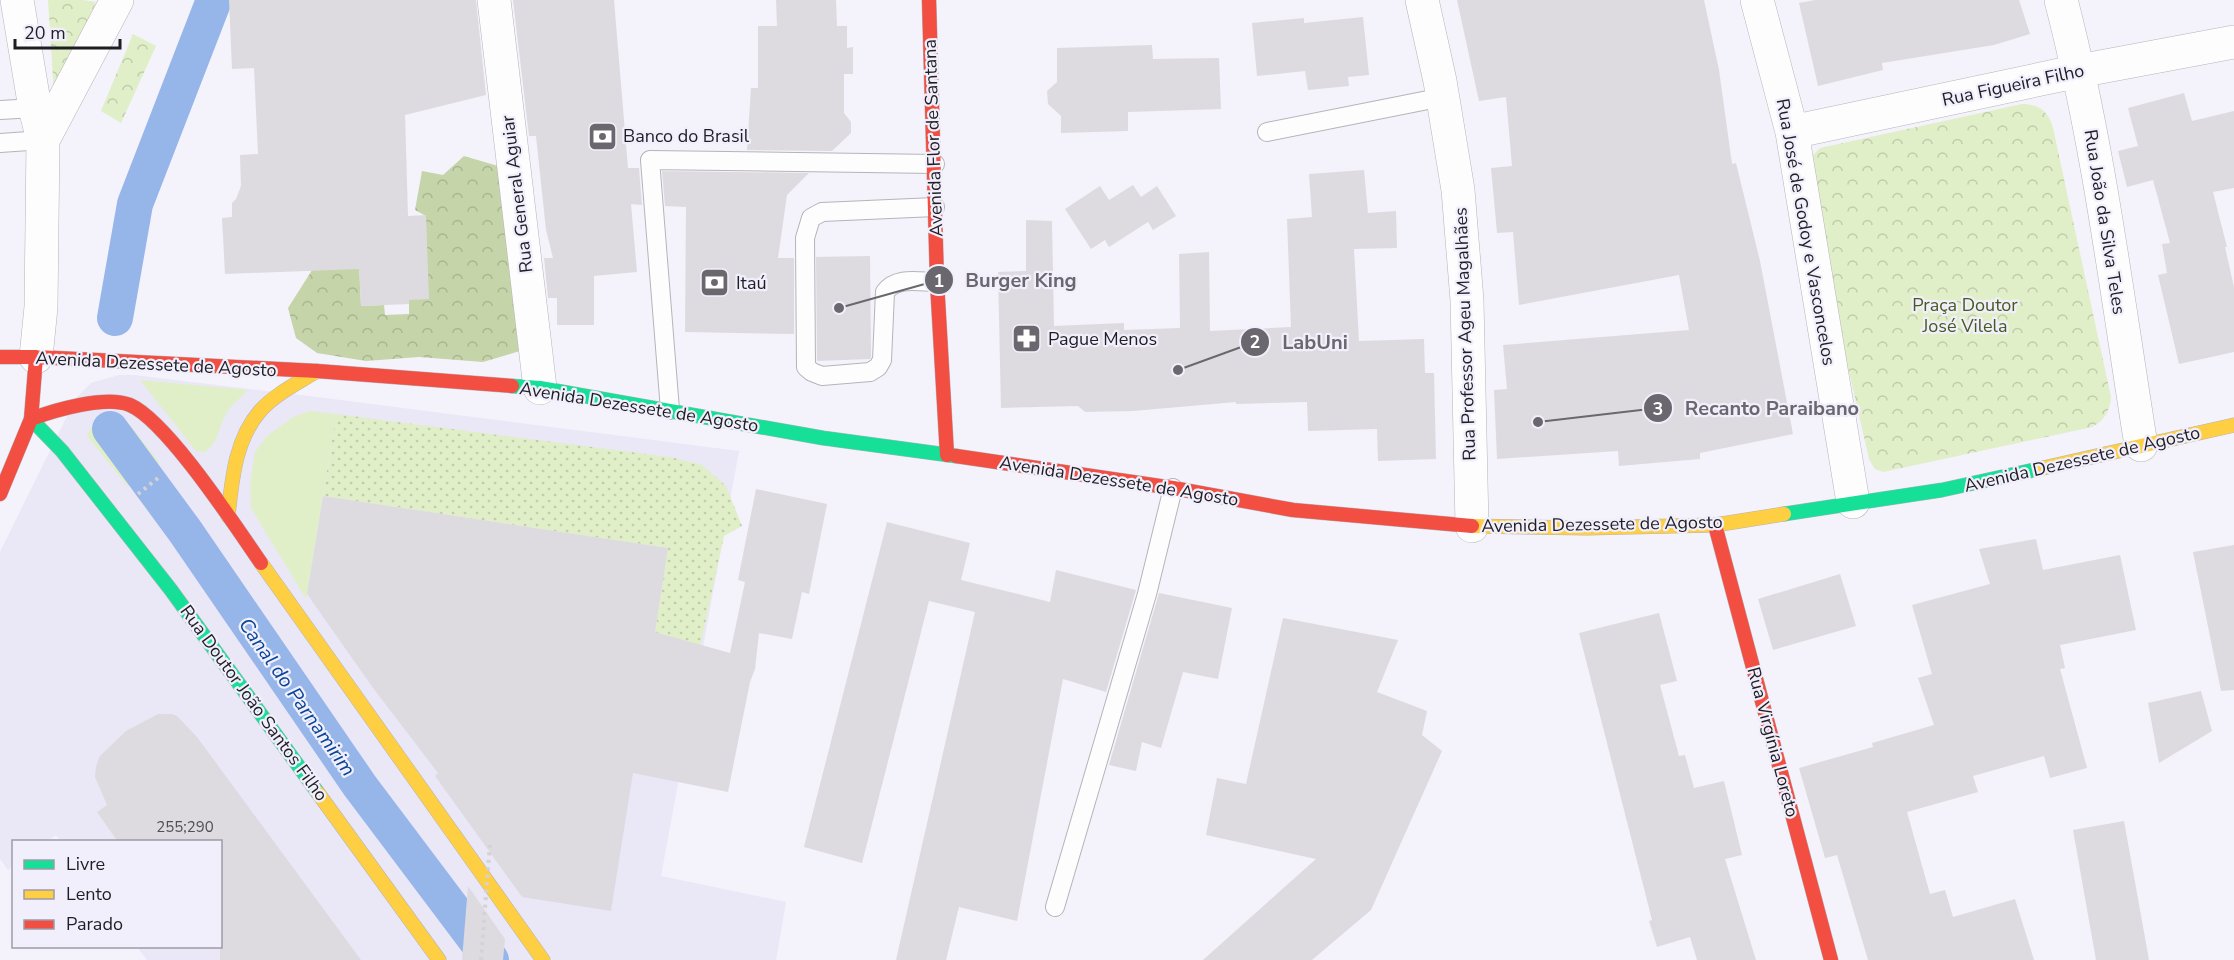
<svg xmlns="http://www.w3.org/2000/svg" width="2234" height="960" font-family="'Nunito Sans',sans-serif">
<defs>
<pattern id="grass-dots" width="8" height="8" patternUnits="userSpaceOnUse" patternTransform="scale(1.5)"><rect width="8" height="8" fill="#e0efc8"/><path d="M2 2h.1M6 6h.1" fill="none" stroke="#c0ccac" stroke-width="1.8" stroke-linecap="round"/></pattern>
<pattern id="forest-crowns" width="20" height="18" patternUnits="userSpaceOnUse" patternTransform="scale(1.5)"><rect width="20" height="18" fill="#c5d4a9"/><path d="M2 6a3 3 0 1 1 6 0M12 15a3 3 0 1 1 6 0" fill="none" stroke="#a9b691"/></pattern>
<pattern id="park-crowns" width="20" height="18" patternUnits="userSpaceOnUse" patternTransform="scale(1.5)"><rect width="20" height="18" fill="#e0efc8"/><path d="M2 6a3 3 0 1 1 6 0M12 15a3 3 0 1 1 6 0" fill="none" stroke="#c0ccac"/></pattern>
</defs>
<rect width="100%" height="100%" fill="#f4f2fa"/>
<path fill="#eae7f7" d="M119 375H134L309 396 739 451 661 876 786 902 776 960H147L137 947 220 946V842H61L56 835 47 841 14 842 13 866 8 870 0 859V552L76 398 91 383Z"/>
<path fill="url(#grass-dots)" d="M336 414 670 457 702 465 726 486 742 526 724 536 697 661 643 710 668 548 323 496Z"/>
<path fill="url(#forest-crowns)" d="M464 156 498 166 520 351 483 362 419 357 366 361 317 353 296 338 288 308 314 267 358 239 361 306 384 305 385 315 409 314V300L426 216 415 210 422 171 443 175Z"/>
<path fill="url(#park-crowns)" d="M48 0H82L96 2 54 95Z
M133 34 156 46 121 123 101 111Z
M2022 104C2039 104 2049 112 2053 128L2111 397C2110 411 2104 421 2092 427L1883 472 1875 469 1869 459 1817 232 1811 157 1820 148Z"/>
<path fill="#e0efc8" d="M140 380 248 390C242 397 233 403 228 411 217 426 222 439 205 452L196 451Z
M310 411 336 414 306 599 251 508 250 484 255 452 267 436 293 417Z
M115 413 130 425 159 462 128 487 87 436C93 421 100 418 115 413Z"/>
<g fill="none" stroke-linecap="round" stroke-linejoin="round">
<path stroke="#96b6ea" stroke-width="36" d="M115 318 135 204 214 0
M110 429 185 531 360 786 491 960"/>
</g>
<path fill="#dedbe0" d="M229 0H476L486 95 405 115 408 216 426 215 429 299 409 300V304L361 306 359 269 225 274 222 218 232 217V203L236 199 241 186 240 155 258 154 254 68 232 69Z
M513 0H614L628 168H639L642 205 631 204 637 272 594 276V325H557V298H548L544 258H553L546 230 536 136H529Z
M776 0H836L837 26H847V48L853 47V74H844V113L851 122V133L832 151 747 150 751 88H758V26H777Z
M1457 0H1704L1719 70 1732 164 1736 163 1760 261 1793 434 1700 453V459L1619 466 1618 451 1497 459 1494 390 1507 389 1503 345 1689 330 1679 275 1519 305 1513 232 1497 233 1491 168 1512 166 1506 97 1479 101Z
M1815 0H2019L2030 34 1994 45 1882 63 1883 70 1818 86 1799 3Z
M1363 17 1369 75 1348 77 1349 86 1308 90 1305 71 1257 76 1252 23 1304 18V23Z
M1152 45 1153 59 1219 58 1221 109 1128 112V131L1061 133V116L1048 104 1047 91 1057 82V48Z
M2184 93 2192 121 2234 111V188L2213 192 2227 247H2225L2234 287V352L2179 364 2158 275 2167 273 2162 244 2170 243 2153 180 2127 187 2118 151 2138 146 2128 108Z
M1364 170 1368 213 1396 211 1397 248 1354 249 1359 341 1424 339 1425 373H1434L1436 459 1378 461 1377 429 1308 431 1307 402 1236 404V402L1133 411 1085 412 1078 406 1001 408 998 272 1026 271V220L1052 221 1054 326 1124 323V330L1180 328 1179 254 1209 252 1210 331 1291 327 1287 219 1312 217 1309 174Z
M662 171 809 173 787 195 778 258H794V334L685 332 686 207 665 206Z
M1133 185 1141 197 1157 186 1176 216 1153 230 1148 222 1109 247 1105 240 1091 249 1065 209 1100 186 1109 200Z
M870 256 871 357 870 359 817 361 816 257Z
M756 489 827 504 809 594 802 592 792 639 759 633 755 669 750 682 728 792 633 773 611 911 522 897 435 776 438 773 373 688 307 594 323 496 668 548 655 632 730 653 745 582 738 580Z
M887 522 970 543 961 580 1050 602 1056 570 1136 590 1106 692 1063 679 1017 921 959 907 946 960H896L975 612 929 601 862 863 804 847Z
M2036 539 2043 570 2120 555 2136 630 2060 645 2065 668 2060 669 2087 768 2050 778 2044 756 1973 776 1978 792 1907 812 1930 894 1945 890 1953 917 2015 899 2034 960H1868L1837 855 1825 858 1799 768 1873 747 1872 743 1934 725 1918 678 1932 674 1912 605 1990 584 1979 549Z
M2234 545V690L2221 691 2193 552Z
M1840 574 1856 626 1773 650 1758 599Z
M1159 593 1232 608 1218 679 1183 672 1161 748 1142 742 1136 771 1109 765Z
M1659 613 1677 681 1660 685 1679 756 1685 755 1694 788 1724 781 1742 855 1725 859 1756 960H1697L1690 937 1657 947 1649 921 1652 920 1579 633Z
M1283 618 1398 640 1377 692 1427 711 1422 735 1442 751 1371 910 1312 960H1203L1316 859 1206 835 1217 778 1246 784Z
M2201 691 2212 731 2159 763 2148 703Z
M158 714H172L177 716 197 737 361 960H220V842H118L97 812 107 805 95 777 96 766 100 756 126 731Z
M2124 821 2149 960H2096L2073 830Z
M468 886 505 939 503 960H462Z"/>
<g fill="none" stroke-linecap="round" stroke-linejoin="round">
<defs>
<path id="lane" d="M0 110 35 108
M1267 132 1443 97
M0 143 43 140
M935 207 822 212 811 218 805 238 806 367 812 372 822 376 870 372 878 367 882 360 885 292C897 276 919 282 937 282
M670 410 650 160 935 164
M1055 907 1147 594 1173 488"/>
<path id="street" d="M17 0 35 108 43 140 41 307 36 357
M494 0 540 388
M1422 0 1440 81 1458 190 1467 300 1472 526
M1757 0 1792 132 1853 502
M2061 0C2099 146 2117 296 2141 445
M1792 132 2079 71 2234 42
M43 140 117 0"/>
<path id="fast" d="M512 386 540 388 823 438 956 456
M31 419 62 451 171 590 318 793
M1784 514 1942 490 2043 468"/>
<path id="slow" d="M2043 468 2234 425
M228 516C232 480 235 440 260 411 275 394 298 383 317 371
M1472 526 1587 528 1715 525 1784 514
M261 563 543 960
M318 793 439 960"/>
<path id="jam" d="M929 0 937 282 947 455
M0 357H36L317 371 512 386
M31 419C55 410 106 395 130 405 167 421 236 527 261 563
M956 456 1173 488 1293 510 1472 526
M0 494 31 419 36 357
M1715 525 1831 960"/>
</defs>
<use href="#lane" stroke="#b6b4ba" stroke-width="20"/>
<use href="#street" stroke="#b6b4ba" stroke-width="34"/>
<use href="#fast" stroke="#b6b4ba" stroke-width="15"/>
<use href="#slow" stroke="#b6b4ba" stroke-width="15"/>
<use href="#jam" stroke="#b6b4ba" stroke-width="15"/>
<path stroke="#d3d2d5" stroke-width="4" stroke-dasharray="3 4.5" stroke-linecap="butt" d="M138 494 158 478"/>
<use href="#lane" stroke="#fdfdfe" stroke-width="18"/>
<use href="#street" stroke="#fdfdfe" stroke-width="33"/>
<use href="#fast" stroke="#16e098" stroke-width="14"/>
<use href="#slow" stroke="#ffcf43" stroke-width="14"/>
<use href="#jam" stroke="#f24e42" stroke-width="14"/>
<path stroke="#d3d2d5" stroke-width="4" stroke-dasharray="3 4.5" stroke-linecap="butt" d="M481 960 490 843"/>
</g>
<defs>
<symbol id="bank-square" viewBox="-11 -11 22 22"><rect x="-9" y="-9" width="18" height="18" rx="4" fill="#6a686e" stroke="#f2effd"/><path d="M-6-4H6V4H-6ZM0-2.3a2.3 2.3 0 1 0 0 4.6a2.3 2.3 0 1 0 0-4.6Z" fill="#fff"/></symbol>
<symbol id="pharmacy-square" viewBox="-11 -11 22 22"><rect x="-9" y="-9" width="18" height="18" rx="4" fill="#6a686e" stroke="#f2effd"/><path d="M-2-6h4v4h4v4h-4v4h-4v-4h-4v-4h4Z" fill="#fff"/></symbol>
</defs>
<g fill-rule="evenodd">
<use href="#bank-square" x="586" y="120" width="33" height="33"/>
<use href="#bank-square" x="698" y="266" width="33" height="33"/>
<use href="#pharmacy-square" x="1010" y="322" width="33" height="33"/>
</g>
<g text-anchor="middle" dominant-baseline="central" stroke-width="4.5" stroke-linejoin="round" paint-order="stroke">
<g font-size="15" fill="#514f54">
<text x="185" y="827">255;290</text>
</g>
<g font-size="18" fill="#1f1e23" stroke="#f2effd">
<text transform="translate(2013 85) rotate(-12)">Rua Figueira Filho</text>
<text transform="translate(933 138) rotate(-92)">Avenida Flor de Santana</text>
<text transform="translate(517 194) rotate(-97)">Rua General Aguiar</text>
<text transform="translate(2105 222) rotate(81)">Rua João da Silva Teles</text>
<text transform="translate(1806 232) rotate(80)">Rua José de Godoy e Vasconcelos</text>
<text transform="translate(1465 334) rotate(-92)">Rua Professor Ageu Magalhães</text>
<text transform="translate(156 364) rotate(3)">Avenida Dezessete de Agosto</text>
<text transform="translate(639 407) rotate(9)">Avenida Dezessete de Agosto</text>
<text transform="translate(2082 459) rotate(-13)">Avenida Dezessete de Agosto</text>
<text transform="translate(1119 481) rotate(9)">Avenida Dezessete de Agosto</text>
<text transform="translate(1602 524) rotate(-1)">Avenida Dezessete de Agosto</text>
<text transform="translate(254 703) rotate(54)">Rua Doutor João Santos Filho</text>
<text transform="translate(1773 742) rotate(75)">Rua Virgínia Loreto</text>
</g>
<g font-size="18" fill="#1f1e23" stroke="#f2effd" text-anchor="start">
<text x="623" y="136">Banco do Brasil</text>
<text x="736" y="283">Itaú</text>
<text x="1048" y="339">Pague Menos</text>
</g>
<g font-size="18" fill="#475a1f" stroke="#f2effd">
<text x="1965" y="305">Praça Doutor<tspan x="1965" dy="21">José Vilela</tspan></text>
</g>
<g font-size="20" font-style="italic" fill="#074597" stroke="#f2effd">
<text transform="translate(297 697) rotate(55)">Canal do Parnamirim</text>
</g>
</g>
<path fill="none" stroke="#6a686e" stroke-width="2" d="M839 308L939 280M1178 370L1255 342M1538 422L1658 408"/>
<g fill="#6a686e" stroke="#f2effd" stroke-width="2">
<circle cx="839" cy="308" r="6"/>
<circle cx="1178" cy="370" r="6"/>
<circle cx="1538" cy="422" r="6"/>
<circle cx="939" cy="280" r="15"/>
<circle cx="1255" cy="342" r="15"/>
<circle cx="1658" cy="408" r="15"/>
</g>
<g font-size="18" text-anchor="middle" font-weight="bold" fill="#fff">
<text x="939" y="287">1</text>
<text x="1255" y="348">2</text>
<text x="1658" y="415">3</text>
</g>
<g font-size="20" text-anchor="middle" font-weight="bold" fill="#6a686e" stroke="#f2effd" stroke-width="4.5" stroke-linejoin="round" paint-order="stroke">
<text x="1021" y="287">Burger King</text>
<text x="1315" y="349">LabUni</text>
<text x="1772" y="415">Recanto Paraibano</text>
</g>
<rect x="12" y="840" width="210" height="108" fill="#f2effd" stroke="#9e9ba6" stroke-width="1.5"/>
<rect x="24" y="860" width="30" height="9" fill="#16e098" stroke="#9e9ba6" stroke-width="1.5"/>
<text x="66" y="870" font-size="18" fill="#1f1e23">Livre</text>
<rect x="24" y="890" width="30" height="9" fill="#ffcf43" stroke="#9e9ba6" stroke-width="1.5"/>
<text x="66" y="900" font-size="18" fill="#1f1e23">Lento</text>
<rect x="24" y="920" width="30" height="9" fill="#f24e42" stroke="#9e9ba6" stroke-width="1.5"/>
<text x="66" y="930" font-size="18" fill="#1f1e23">Parado</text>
<path d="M15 39v9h105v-9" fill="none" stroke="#1f1e23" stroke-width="3"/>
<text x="24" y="39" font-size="18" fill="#1f1e23" stroke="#f2effd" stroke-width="4.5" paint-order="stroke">20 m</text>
</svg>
